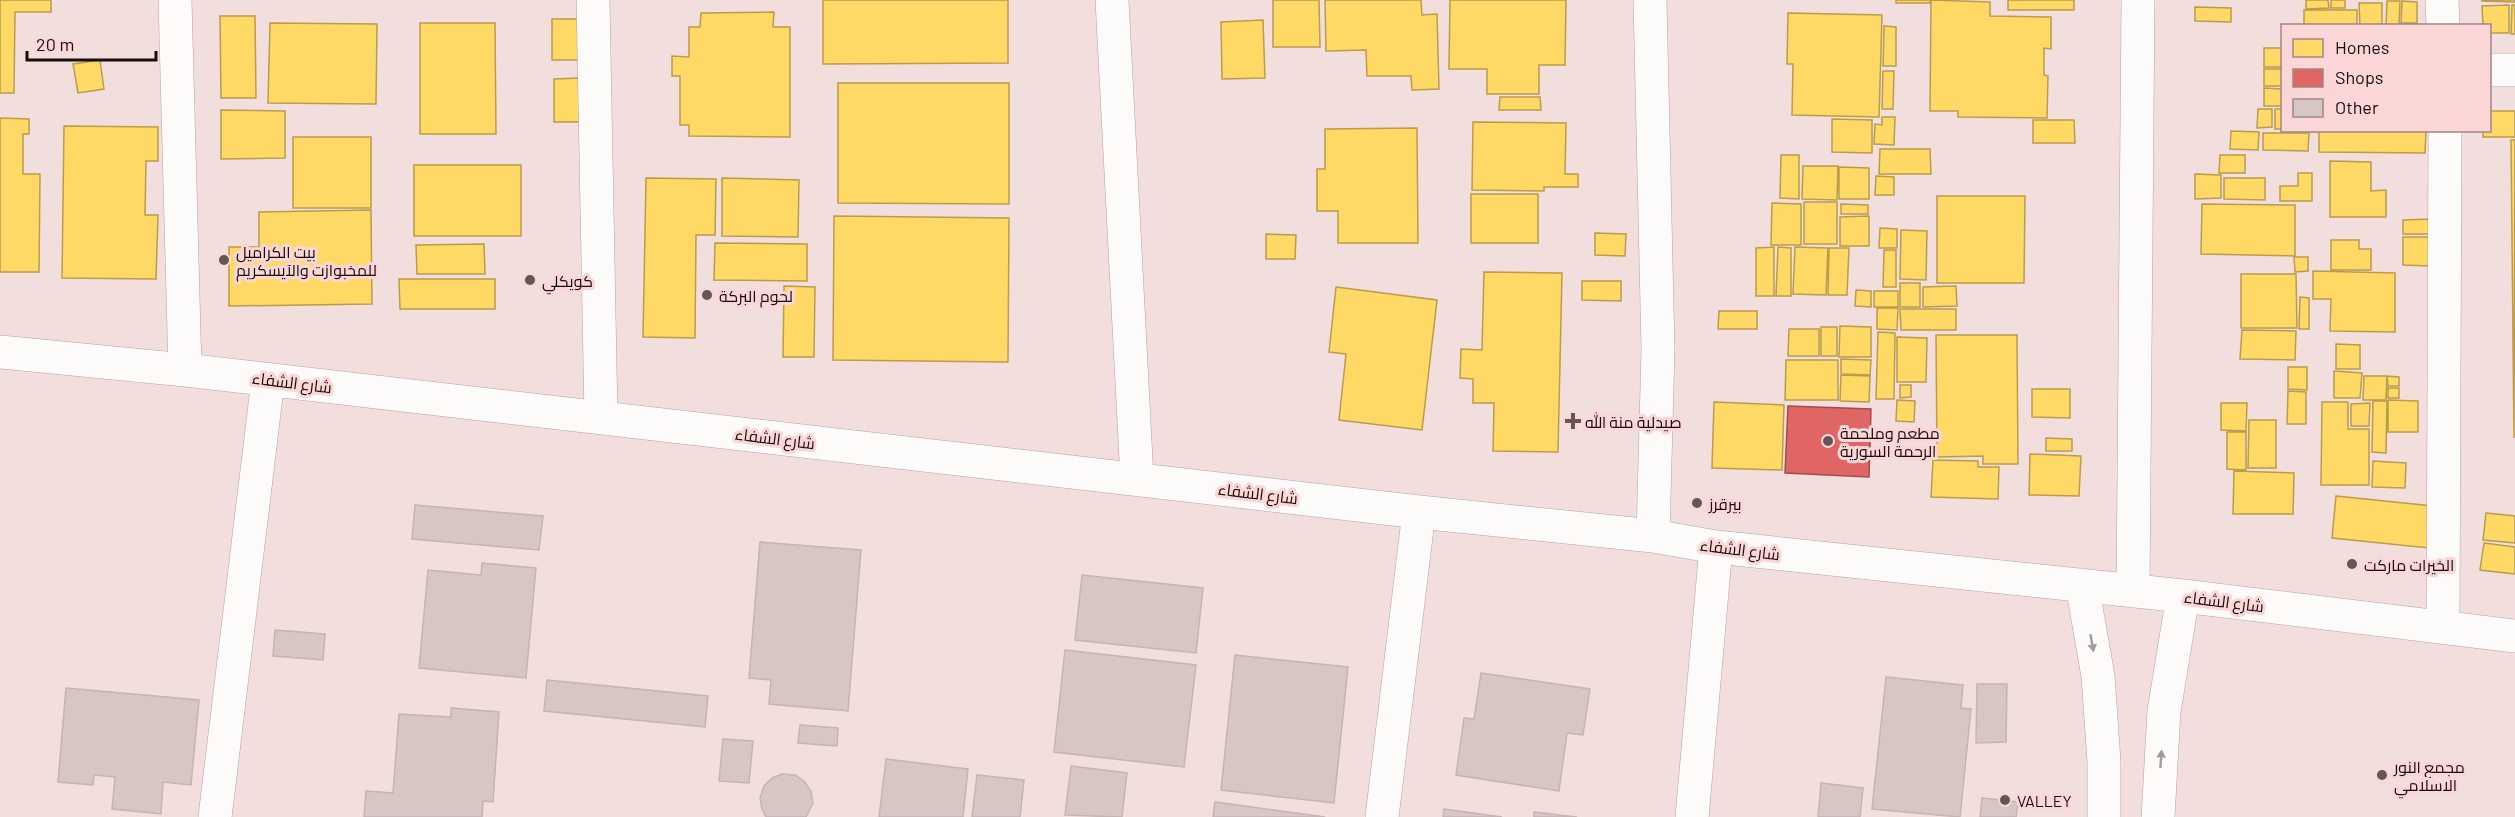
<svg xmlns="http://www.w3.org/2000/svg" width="2515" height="817" font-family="Barlow,Cairo,sans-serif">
<rect width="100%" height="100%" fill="#f3dede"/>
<path fill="#ffd966" stroke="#ba9c4b" stroke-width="1.5" d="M0 0H51V12H15L14 93H0Z
M823 0H1008V63L823 64Z
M1273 0H1319L1320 47H1273Z
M1325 0H1421L1422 15 1437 14 1439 89 1412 90 1411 76H1367L1366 50 1326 51Z
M1450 0H1566L1565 65H1539V94H1487V69H1449Z
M1896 0H1930V3H1896Z
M1931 0 1990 2V16L2051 17V49L2044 48V75L2048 76 2047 118 1958 117V111H1930Z
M2008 0H2074V10H2008Z
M2306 0H2328L2329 8 2306 9Z
M2331 0H2345V8H2331Z
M2482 0H2515V2L2482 1Z
M2387 1H2400L2399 26H2386Z
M2402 1 2417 2V23H2401Z
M2359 3H2382V26H2360Z
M2509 5V33H2490V26H2483L2482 6Z
M2512 5H2515V34H2511Z
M2195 7 2231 8V22L2195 21Z
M2304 10H2357V26H2304Z
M774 12 773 27H790V137L689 136V125H680V76H672V56L689 57V27H700L701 13Z
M1788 13 1882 15 1879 117 1792 115 1793 64H1787Z
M220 16H255L256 98H221Z
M552 19H581V60H552Z
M1263 20 1265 78 1222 79 1221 22Z
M270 23 377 24 376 104 268 103Z
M420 23H495L496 134H420Z
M1884 26 1896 27V66H1883Z
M2264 48H2282V67H2264Z
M100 60 104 89 78 93 73 64Z
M2264 69H2282V86H2264Z
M1883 71H1894L1893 109H1882Z
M581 78V122H554V79Z
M838 83H1009V204L838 203Z
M2264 88 2282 89V106H2264Z
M1500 97H1540L1541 110H1499Z
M2258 109H2272V127L2257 128Z
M2275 109H2282V129H2275Z
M221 110 285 111V158L221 159Z
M2490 111H2515V137H2483V130H2490Z
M1882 117H1895L1894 145 1874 144 1875 124 1882 125Z
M0 118 29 119V134H23V174H40L39 272H0Z
M1832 119 1872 120V153L1832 152Z
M2033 120H2074L2075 143H2033Z
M1473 122 1566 123 1565 174H1578V187H1544V191L1472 190Z
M64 126 158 127V161H146L145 215H158L156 279 62 278Z
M1417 128 1418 243H1338V211H1317V169H1325V129Z
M2319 130H2426L2425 153 2319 152Z
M2231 131 2259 132 2258 150 2230 149Z
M2263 133H2309L2308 151 2263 150Z
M293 137H371V208H293Z
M2511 140H2515L2514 438Z
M1880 149H1930L1931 174H1879Z
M1781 155H1799V199L1780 198Z
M2220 155H2245V173H2219Z
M2330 161 2371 162V191L2386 190V217H2330Z
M414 165H521V236H414Z
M1803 166H1838L1837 200 1802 199Z
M1839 167 1869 168V199H1839Z
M2298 173H2312V201H2280V186H2298Z
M2195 174 2221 175V198L2195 199Z
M1876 176 1894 177V195H1875Z
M646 178 716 179 715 235H696L695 338 643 337Z
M722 178 799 180 798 237 722 236Z
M2224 178H2265V200L2224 199Z
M1471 194H1538V243H1471Z
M1937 196H2025L2024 283H1937Z
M1804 202H1837V244H1804Z
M1772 203 1801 204V245H1771Z
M1841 204 1868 205V214H1841Z
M2202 204 2295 205V256L2201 254Z
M371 210 372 304 229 306V247H259V212Z
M834 216 1009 218 1008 362 833 360Z
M1869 216V246H1840V217Z
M2433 219V234H2403V220Z
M1880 228 1897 229V248H1879Z
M1901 230 1927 231 1926 280 1900 279Z
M1595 233 1626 234 1625 256 1595 255Z
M1266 234 1296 235 1295 259H1266Z
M2403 237H2430V266L2403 265Z
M2331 240H2359V249H2371V270H2331Z
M715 243 807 244V281L714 280Z
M484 244 485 274H417L416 245Z
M1774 247V296H1756V248Z
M1778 247 1791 248V296H1776Z
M1795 247 1828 248 1826 295 1793 294Z
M1829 248H1849L1847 295H1828Z
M1884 250H1896V287H1883Z
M2294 257H2308V271L2295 272Z
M2313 271 2395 273V332L2330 331 2331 299H2313Z
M1484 272 1562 273 1558 452 1493 451 1494 403H1473V379L1460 378 1461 349 1482 350Z
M2241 274H2296L2297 328H2241Z
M399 279H495V309H400Z
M1582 281H1621V301L1582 300Z
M1900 283H1920V307H1900Z
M784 286 815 287 814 357H783Z
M1956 286 1957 306 1923 307V287Z
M1336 287 1437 300 1422 430 1339 420 1346 354 1329 352Z
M1856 290 1871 291V307L1855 306Z
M1874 291H1898V307H1874Z
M2300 297 2309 298V329H2299Z
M1877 308H1898L1897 330 1877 329Z
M1900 309H1956V330H1901Z
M1719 311H1757V329H1718Z
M1840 326 1871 327V357H1839Z
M1821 327H1837V356H1821Z
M1789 329H1819V356H1788Z
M2242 330 2296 331 2295 360 2240 359Z
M1878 332 1895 333 1894 399H1876Z
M1936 335H2017L2018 464H1983V456L1937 457Z
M1897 337 1927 338 1926 382H1897Z
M2336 344 2360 345V369H2336Z
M1841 359 1871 360 1870 375 1841 374Z
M1786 360H1838V400H1785Z
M2288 367H2307V390L2288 389Z
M2334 371 2362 373 2360 398H2334Z
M1841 375 1870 376 1869 402 1840 401Z
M2364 376H2387L2386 400H2363Z
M2387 376 2399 377V386H2388Z
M1900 385H1911V397L1900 398Z
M2388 388H2399V398H2388Z
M2032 389H2070V418L2032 417Z
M2288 391 2306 392V424H2287Z
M1897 400 1915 401 1914 422 1896 421Z
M2388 400 2418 401V432H2388Z
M2373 401H2387L2386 453 2372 452Z
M1714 402 1784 405 1782 470 1712 468Z
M2322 402H2348V429H2369V485H2321Z
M2221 403H2247L2246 431 2221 430Z
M2370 403 2369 426H2351V404Z
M2249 420H2276V468H2248Z
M2227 432H2246V470L2227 469Z
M2046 438 2072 439V451H2046Z
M2030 454 2081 456 2079 496 2029 495Z
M1933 460 1978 461V467H1999L1998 499 1931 497Z
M2373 461 2406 463 2405 488 2372 487Z
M2234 471 2294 473 2293 514H2233Z
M2336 496 2433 506 2429 548 2332 538Z
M2486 513 2515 516V543L2483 540Z
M2484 543 2515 547V574L2480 570Z"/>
<path fill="#e06666" stroke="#a44b4b" stroke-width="1.5" d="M1788 406 1871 409 1869 477 1785 473Z"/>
<path fill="#d6c7c4" stroke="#c4b4b2" stroke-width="1.5" d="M415 505 543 516 539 550 412 539Z
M760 542 861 550 848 711 769 704 771 680 749 678Z
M482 563 536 568 526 678 419 668 428 570 481 575Z
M1082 575 1203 588 1196 653 1075 640Z
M275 630 325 634 323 660 273 656Z
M1065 650 1196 665 1184 767 1054 752Z
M1235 655 1348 667 1334 803 1221 790Z
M1481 673 1590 689 1583 735 1567 733 1559 791 1456 775 1464 718 1474 719Z
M1886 677 1963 685 1961 708 1971 709 1960 817 1872 809Z
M547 680 708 696 705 727 544 711Z
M1977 684H2007L2006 742 1976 743Z
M66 688 199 700 191 785 163 782 161 814 112 809 115 777 94 775 93 785 58 782Z
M451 708 499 712 493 802 483 801 482 817H364L366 791 393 793 399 714 451 717Z
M800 725 838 728 837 746 798 743Z
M723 739 753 741 749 783 719 781Z
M886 759 968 769 963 817H879Z
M1071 766 1127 773 1122 817 1065 815Z
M782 774 795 775 804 781 811 791 813 803 806 817H766L762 809 760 798 764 786 772 778Z
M977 775 1024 780 1020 817H972Z
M1821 783 1863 788 1860 817H1818Z
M1982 798 2018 802 2016 817H1980Z
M1215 802 1325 817H1213Z
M1444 809 1502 817H1443Z
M1534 812 1577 817H1534Z"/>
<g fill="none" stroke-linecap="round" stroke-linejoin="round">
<defs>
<path id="minor" d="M175 0 185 370
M593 0 601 418
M1112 0 1137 479
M1650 0 1658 349 1653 536
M2442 0 2443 26
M2490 70H2515
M0 352 185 370 1419 512 1653 536 1716 547 2183 596 2515 636
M2082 585 2098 676 2104 762V817
M2133 591 2138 0
M2443 627 2445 130
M215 817 268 380
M1382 817 1419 512
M1692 817 1716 547
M2158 817 2164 711 2183 596"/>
</defs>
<use href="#minor" stroke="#b3a3a3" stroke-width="34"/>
<use href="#minor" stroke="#fdfafa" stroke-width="33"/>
</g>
<defs><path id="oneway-solid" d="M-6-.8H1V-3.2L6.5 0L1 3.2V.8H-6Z" transform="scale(1.5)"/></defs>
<g fill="#a29b9b">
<use href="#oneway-solid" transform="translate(2092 643) rotate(80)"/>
<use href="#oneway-solid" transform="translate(2161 759) rotate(-86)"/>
</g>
<g fill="#655656" stroke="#fbd6d6" stroke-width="2">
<circle cx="224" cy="260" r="6"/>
<circle cx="530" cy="280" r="6"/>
<circle cx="707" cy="295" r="6"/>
<path d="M1570 412h6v6h6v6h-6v6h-6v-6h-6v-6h6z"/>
<circle cx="1828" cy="441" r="6"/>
<circle cx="1697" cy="503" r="6"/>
<circle cx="2352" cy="564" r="6"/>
<circle cx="2382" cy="775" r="6"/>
<circle cx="2005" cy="800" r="6"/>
</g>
<g text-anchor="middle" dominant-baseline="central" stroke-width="6" stroke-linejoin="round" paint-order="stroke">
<g font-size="16" fill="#190d0d" stroke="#fbd6d6" text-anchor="start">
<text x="236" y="251">بيت الكراميل<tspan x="236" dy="18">للمخبوازت والآيسكريم</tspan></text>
<text x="542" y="280">كويكلي</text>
<text x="719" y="295">لحوم البركة</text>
<text x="1585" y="421">صيدلية منة الله</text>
<text x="1840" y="432">مطعم وملحمة<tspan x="1840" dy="18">الرحمة السورية</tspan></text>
<text x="1709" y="503">بيرقرز</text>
<text x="2364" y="564">الخيرات ماركت</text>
<text x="2394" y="766">مجمع النور<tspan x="2394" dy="18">الاسلامي</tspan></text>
<text x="2017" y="800">VALLEY</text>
</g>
<g font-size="16" fill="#190d0d" stroke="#fbd6d6">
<text transform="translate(292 382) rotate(7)">شارع الشفاء</text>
<text transform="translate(775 438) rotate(7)">شارع الشفاء</text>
<text transform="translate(1258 493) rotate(7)">شارع الشفاء</text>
<text transform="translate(1740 549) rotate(7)">شارع الشفاء</text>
<text transform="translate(2224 601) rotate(7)">شارع الشفاء</text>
</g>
</g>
<rect x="2281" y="24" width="210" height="108" fill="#fbd6d6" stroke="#a18686" stroke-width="1.5"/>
<rect x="2293" y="39" width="30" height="18" fill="#ffd966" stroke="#a18686" stroke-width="1.5"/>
<text x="2335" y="54" font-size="18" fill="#190d0d">Homes</text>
<rect x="2293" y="69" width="30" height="18" fill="#e06666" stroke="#a18686" stroke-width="1.5"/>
<text x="2335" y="84" font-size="18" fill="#190d0d">Shops</text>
<rect x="2293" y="99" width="30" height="18" fill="#d6c7c4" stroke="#a18686" stroke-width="1.5"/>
<text x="2335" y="114" font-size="18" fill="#190d0d">Other</text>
<path d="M27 51v9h129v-9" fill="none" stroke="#190d0d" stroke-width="3"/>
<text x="36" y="51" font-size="18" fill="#190d0d" stroke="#fbd6d6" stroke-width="4.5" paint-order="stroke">20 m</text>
</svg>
